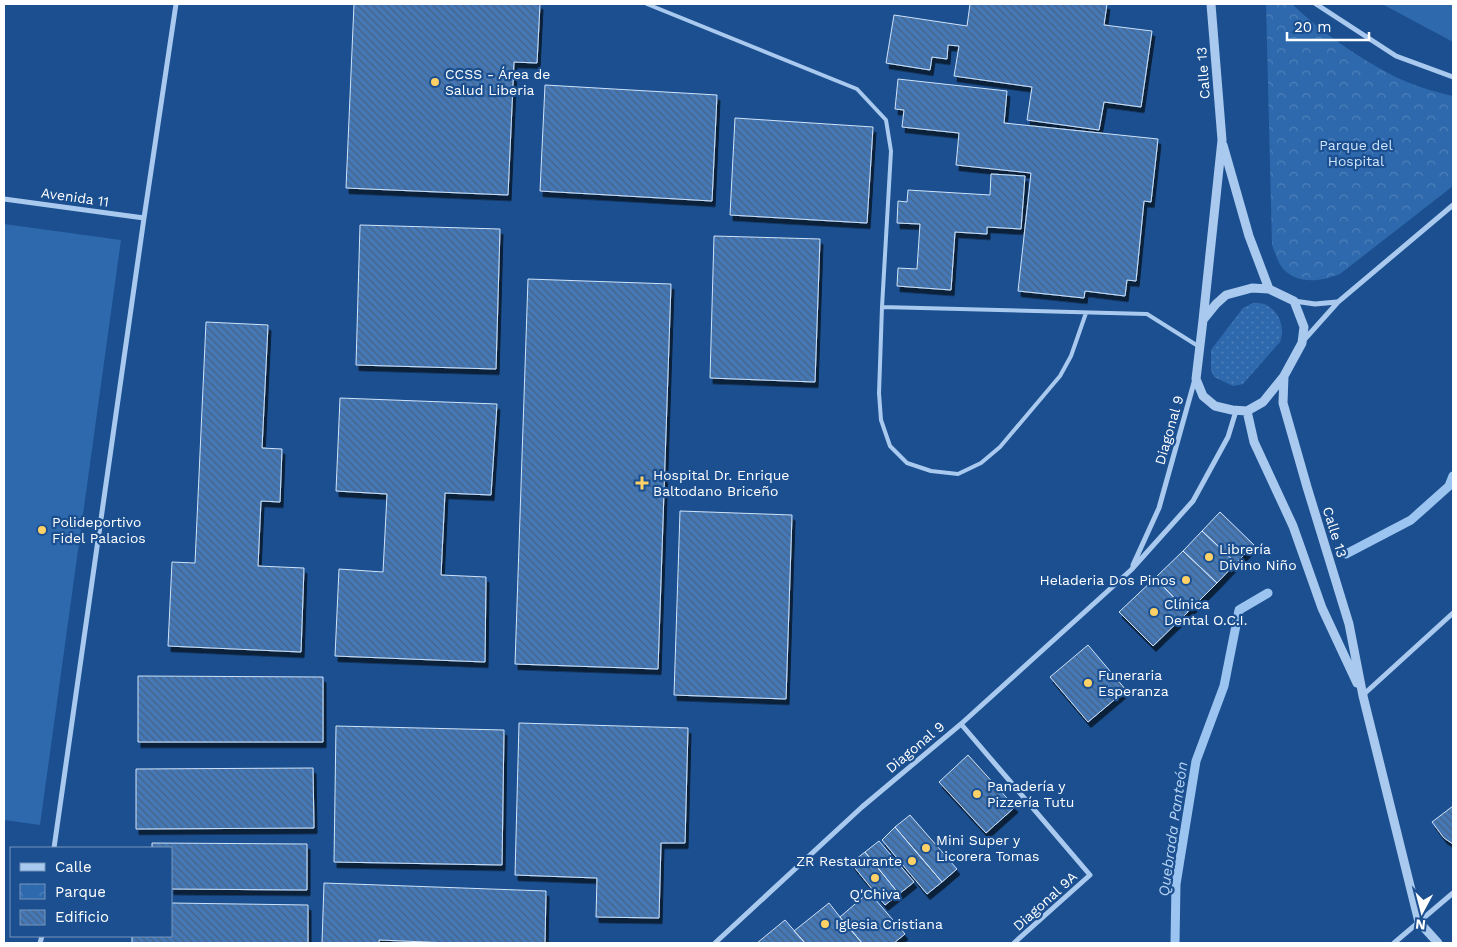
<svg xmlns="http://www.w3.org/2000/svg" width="1457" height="947" font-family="'Work Sans',sans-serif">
<defs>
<pattern id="grass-dots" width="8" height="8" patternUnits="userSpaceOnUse" patternTransform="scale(1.25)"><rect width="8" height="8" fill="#2e69ad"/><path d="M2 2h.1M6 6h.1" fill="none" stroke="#4d80b9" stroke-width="1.8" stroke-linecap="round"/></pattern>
<pattern id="park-crowns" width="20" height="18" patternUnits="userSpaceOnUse" patternTransform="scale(1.25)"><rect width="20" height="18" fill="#2e69ad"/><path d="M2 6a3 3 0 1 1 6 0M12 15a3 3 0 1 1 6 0" fill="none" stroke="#4d80b9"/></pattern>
<pattern id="building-back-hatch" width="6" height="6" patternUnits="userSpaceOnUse" patternTransform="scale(1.25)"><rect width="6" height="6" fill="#4478b7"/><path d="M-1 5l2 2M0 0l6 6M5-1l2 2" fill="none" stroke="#486282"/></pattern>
<filter id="shadow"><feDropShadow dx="3" dy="5.5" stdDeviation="0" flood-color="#0009"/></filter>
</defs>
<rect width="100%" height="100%" fill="#1b4f8f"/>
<path fill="url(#grass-dots)" d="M1253 303C1274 301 1287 323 1280 342L1243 384 1233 386 1214 377 1211 370V350L1243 308Z"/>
<path fill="url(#park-crowns)" d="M1266 4H1292C1320 31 1355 55 1388 73 1408 84 1431 91 1453 96V186L1340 274C1322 281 1300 285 1284 270 1278 264 1275 252 1272 245Z"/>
<path fill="#2e69ad" d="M1382 4H1453V42Z
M4 224 121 240 40 825 4 820Z"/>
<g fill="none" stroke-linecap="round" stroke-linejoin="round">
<path stroke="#9cc4f0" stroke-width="9" d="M1346 554 1411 520 1449 486 1453 476
M1175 943 1176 884 1196 761 1224 686 1239 610 1268 593"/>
</g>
<path fill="url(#building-back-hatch)" stroke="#cfe3fa" filter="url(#shadow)" d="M354 4H540L537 63 514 62 508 195 346 188Z
M970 4H1107L1104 25 1152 31 1141 107 1104 102 1099 130 1027 120 1032 87 954 76 959 46 948 45 947 59 932 57 930 70 886 63 894 15 967 26Z
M898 79 1007 91 1004 123 1158 139 1151 202 1144 201 1136 281 1127 280 1125 296 1085 291 1084 298 1018 291 1031 173 956 165 959 133 902 127 904 110 895 109Z
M545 85 717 95 712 201 540 191Z
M735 118 873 127 867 223 730 215Z
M991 174 1025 176 1021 229 987 227V234L955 232 951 290 897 286 898 268 917 269 920 224 897 223 898 201 907 202 908 190 990 195Z
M360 225 500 229 496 369 356 365Z
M714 236 820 239 815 382 710 378Z
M528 279 671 284 658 669 515 664Z
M206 322 268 325 262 448 282 449 280 502 261 501 258 566 304 568 301 652 168 646 172 562 195 563Z
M340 398 497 404 491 495 445 493 441 575 486 577 485 662 335 656 339 569 383 572 387 494 336 491Z
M680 511 792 515 786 699 674 695Z
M1220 512 1254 545 1236 563 1202 531Z
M1202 531 1236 563 1217 583 1183 551Z
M1183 551 1217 583 1188 612 1155 578Z
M1155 578 1188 612 1153 646 1119 612Z
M1088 645 1126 690 1088 722 1050 677Z
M138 676 323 677V742H138Z
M519 723 688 728 685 843H661L659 918 596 917 597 878 515 875Z
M336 726 504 730 502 865 334 862Z
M968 755 1015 807 986 833 939 782Z
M313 768 314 828 136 829V769Z
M1453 806V844L1444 838 1432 822Z
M910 815 957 869 942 882 895 827Z
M895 827 942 882 927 894 882 840Z
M879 841 914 882 899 894 865 852Z
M152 843 307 844V890L171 889V848H152Z
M865 852 899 894 885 905 851 863Z
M324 883 546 891 545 943H450L379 940V943H322Z
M869 892 905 934 894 943H862L840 917Z
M171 903 308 905V943H132V936H171Z
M829 903 840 917 862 943H805L794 931Z
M785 920 805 943H757Z"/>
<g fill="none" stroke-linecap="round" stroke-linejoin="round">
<path stroke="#a9c9ee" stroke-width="4" d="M647 4 857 89 886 120 891 151 882 307 879 393 881 420 890 446 907 463 931 471 958 474 981 463 1000 447 1060 376 1071 356 1086 313
M882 307 1147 314 1198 346"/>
<path stroke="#a9c9ee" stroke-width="5" d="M1316 4 1396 56 1453 77
M4 199 144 218
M1294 301 1315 304 1337 302
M1304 340 1338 302 1453 205
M1133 565 1159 508 1195 379
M1363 695 1453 613
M961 724 1090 875 1014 943
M54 848 144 218 176 4
M40 943 42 936
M715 943 862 807 961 724 1131 570 1193 501 1228 437 1236 411
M1394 943 1453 893"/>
<path stroke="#a9c9ee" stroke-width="9" d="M1223 145 1249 236 1269 289
M1203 320 1222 140 1211 4
M1284 376 1263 402 1247 411 1232 410 1215 406 1203 396 1196 379 1203 320 1216 304 1226 295 1252 288 1269 289 1294 301 1304 327 1302 343 1284 376 1283 403 1307 487 1349 624 1363 696 1419 922 1438 943
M1247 411 1254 442 1293 526 1322 608 1357 683"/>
</g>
<g fill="#ffd166" stroke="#1b4f8f" stroke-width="2">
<circle cx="435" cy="82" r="5"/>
<path d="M639.5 475.5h5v5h5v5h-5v5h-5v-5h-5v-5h5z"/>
<circle cx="42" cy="530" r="5"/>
<circle cx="1209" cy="557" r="5"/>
<circle cx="1186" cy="580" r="5"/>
<circle cx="1154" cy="612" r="5"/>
<circle cx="1088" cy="683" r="5"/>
<circle cx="977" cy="794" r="5"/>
<circle cx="926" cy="848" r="5"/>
<circle cx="912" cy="861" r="5"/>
<circle cx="875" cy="878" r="5"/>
<circle cx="825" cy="924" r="5"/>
</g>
<g text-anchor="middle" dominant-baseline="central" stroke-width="4.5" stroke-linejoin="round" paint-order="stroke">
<g font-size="14" fill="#fff" stroke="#1b4f8f">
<text transform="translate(1203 73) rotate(-94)">Calle 13</text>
<text transform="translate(75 197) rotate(8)">Avenida 11</text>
<text transform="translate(1169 430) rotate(-74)">Diagonal 9</text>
<text transform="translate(1335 532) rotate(73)">Calle 13</text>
<text transform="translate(915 747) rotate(-40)">Diagonal 9</text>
<text transform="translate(1045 901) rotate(-42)">Diagonal 9A</text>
</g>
<g font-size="14" fill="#fff" stroke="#1b4f8f" text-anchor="start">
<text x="445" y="74">CCSS - Área de<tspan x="445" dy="16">Salud Liberia</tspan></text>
<text x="653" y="475">Hospital Dr. Enrique<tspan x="653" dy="16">Baltodano Briceño</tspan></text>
<text x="52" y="522">Polideportivo<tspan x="52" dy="16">Fidel Palacios</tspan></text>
<text x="1219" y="549">Librería<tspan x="1219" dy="16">Divino Niño</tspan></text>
<text x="1176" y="580" text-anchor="end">Heladeria Dos Pinos</text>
<text x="1164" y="604">Clínica<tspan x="1164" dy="16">Dental O.C.I.</tspan></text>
<text x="1098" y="675">Funeraria<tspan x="1098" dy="16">Esperanza</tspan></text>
<text x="987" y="786">Panadería y<tspan x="987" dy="16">Pizzería Tutu</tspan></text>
<text x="936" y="840">Mini Super y<tspan x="936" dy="16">Licorera Tomas</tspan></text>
<text x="902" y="861" text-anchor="end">ZR Restaurante</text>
<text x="875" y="894" text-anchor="middle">Q'Chiva</text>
<text x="835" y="924">Iglesia Cristiana</text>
</g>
<g font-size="14" fill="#cfe3fa" stroke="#1b4f8f">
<text x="1356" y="145">Parque del<tspan x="1356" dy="16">Hospital</tspan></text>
</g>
<g font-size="15" font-style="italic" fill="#b5d3f5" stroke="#1b4f8f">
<text transform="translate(1173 829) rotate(-82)">Quebrada Panteón</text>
</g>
</g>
<rect width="1457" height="947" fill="none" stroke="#ffffff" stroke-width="10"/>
<rect x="10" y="847" width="162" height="90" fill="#1b4f8f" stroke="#7695bc"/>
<rect x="20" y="863" width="25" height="8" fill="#a9c9ee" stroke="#7695bc"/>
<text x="55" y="872" font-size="15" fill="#ffffff">Calle</text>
<rect x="20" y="884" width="25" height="15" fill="url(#park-crowns)" stroke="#7695bc"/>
<text x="55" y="897" font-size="15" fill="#ffffff">Parque</text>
<rect x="20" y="910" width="25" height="15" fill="url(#building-back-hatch)" stroke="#7695bc"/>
<text x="55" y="922" font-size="15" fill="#ffffff">Edificio</text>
<g transform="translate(1422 912) rotate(187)" stroke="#1b4f8f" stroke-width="4" paint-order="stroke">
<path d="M0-4L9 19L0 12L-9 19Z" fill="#ffffff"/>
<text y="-8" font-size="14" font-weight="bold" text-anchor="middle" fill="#ffffff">N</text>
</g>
<path d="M1287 32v8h82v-8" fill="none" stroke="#ffffff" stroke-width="2.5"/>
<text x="1294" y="32" font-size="15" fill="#ffffff" stroke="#1b4f8f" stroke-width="4" paint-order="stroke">20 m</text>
</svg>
